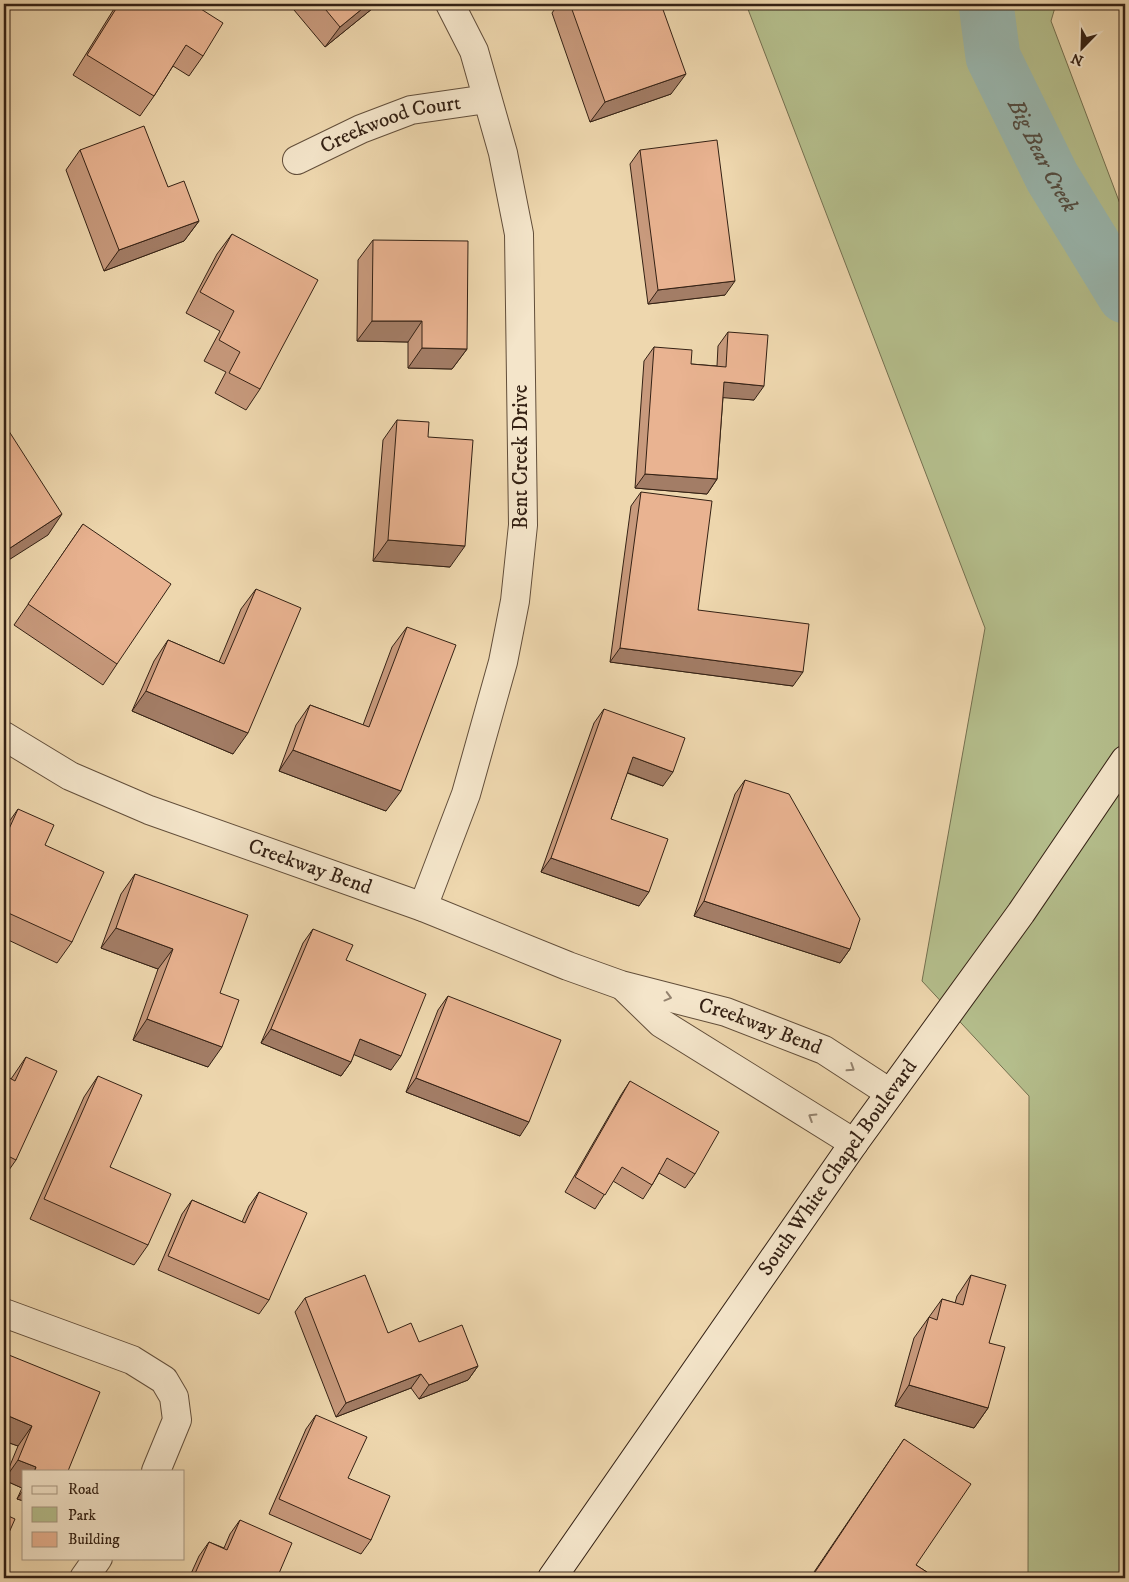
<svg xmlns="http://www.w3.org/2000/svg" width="1129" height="1582" font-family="'IM FELL DW Pica',serif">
<rect width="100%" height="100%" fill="#eed7ae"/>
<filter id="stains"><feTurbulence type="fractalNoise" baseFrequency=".004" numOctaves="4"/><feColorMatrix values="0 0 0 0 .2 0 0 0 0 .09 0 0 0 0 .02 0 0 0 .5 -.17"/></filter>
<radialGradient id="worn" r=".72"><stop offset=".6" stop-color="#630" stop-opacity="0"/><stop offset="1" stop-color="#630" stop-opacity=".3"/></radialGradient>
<path fill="#b5bf8d" stroke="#747050" d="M746 4H1056L1051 21 1125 217V1578H1028L1029 1096 922 981 985 628Z"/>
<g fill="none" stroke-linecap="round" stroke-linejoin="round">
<path stroke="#9ab8b0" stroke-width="55" id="s1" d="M986 4 993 57 1052 177 1125 296"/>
<defs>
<g id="street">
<path id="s2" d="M297 160 361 129 411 110 487 99"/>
<path id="s3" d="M4 736 70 776 149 810 423 907 568 966 621 985 726 1012 824 1050 890 1093"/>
<path d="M423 907 466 794 503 662 515 601 523 525 519 234 503 153 474 51 450 4"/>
<path d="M624 987 661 1023 854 1143"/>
<path d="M4 1313 132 1360 164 1380 174 1397 177 1420 156 1471"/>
<path d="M84 1578 98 1558"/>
</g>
<g id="secondary">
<path id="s4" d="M552 1578 854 1143 1021 913 1125 760"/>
</g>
</defs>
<use href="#street" stroke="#624e3a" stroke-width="30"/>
<use href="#secondary" stroke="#342114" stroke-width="30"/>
<use href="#street" stroke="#f4e5ca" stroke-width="28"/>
<use href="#secondary" stroke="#f4e5ca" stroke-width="28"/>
</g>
<path fill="#c89a7d" stroke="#342114" d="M117 4H193L203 56 189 76 173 66 154 96 140 116 73 75Z
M298 4H378L325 47 294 10Z
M558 4H661L671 94 590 122 552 13Z
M80 150 168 187 199 221 184 241 104 271 66 170Z
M640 150 725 295 648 304 630 164Z
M232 234 260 389 246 410 215 393 226 372 204 361 220 331 186 313 217 254Z
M373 240 467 349 452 369 408 368V342L357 341 358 260Z
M728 332 754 400 723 397 717 479 707 494 635 488 644 361 654 347 691 364 717 366 718 346Z
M397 420 428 437 450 567 373 561 383 440Z
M641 492 698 610 793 686 610 662 631 506Z
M83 524 117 664 103 685 14 625Z
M256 589 233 754 132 711 154 661 168 640 219 662 241 609Z
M407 627 386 811 279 771 296 725 310 705 363 725 392 647Z
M604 709 663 786 627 773 611 819 639 906 541 872 594 723Z
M745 780 850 949 840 963 694 916 735 794Z
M18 809 45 845 72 942 57 963 4 938V829Z
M135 874 220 993 208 1067 133 1040 158 969 101 948 121 894Z
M313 929 346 960 391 1070 354 1054 351 1062 341 1076 261 1043 303 943Z
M448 996 520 1136 406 1092 438 1010Z
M26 1057 16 1160 4 1177V1075L11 1079Z
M98 1076 110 1167 148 1245 134 1265 30 1219 84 1097Z
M630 1081 695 1174 685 1188 659 1173 652 1185 643 1199 613 1181 595 1209 565 1192 621 1095Z
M259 1192 269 1300 259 1314 158 1270 182 1214 192 1200 242 1222 249 1206Z
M971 1275 989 1343 988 1408 974 1428 895 1406 914 1338 942 1299 955 1303 957 1296Z
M305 1298 388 1333 419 1342 478 1366 468 1380 419 1399 411 1388 336 1417 295 1312Z
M4 1353 68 1471H24V1501L17 1499 22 1488 4 1480 18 1446 4 1441Z
M316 1415 348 1478 371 1540 361 1554 269 1514 306 1429Z
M904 1439 916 1565 936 1578H810Z
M240 1520 277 1578H189L199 1556 209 1542 224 1548 230 1534Z"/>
<path fill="#a37d66" stroke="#342114" d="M368 4H378L325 47 340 27Z
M686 74 671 94 590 122 605 102Z
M199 221 184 241 104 271 119 250Z
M735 281 725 295 648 304 658 290Z
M372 321H422L408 342 357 341Z
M422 348 467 349 452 369 408 368Z
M724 382 764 386 754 400 714 397Z
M645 474 717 479 707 494 635 488Z
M62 514 48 535 4 563V552Z
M388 540 465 546 450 567 373 561Z
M620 648 803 672 793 686 610 662Z
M146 691 248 733 233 754 132 711Z
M293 750 401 791 386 811 279 771Z
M633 757 673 772 663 786 623 771Z
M551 858 649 892 639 906 541 872Z
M704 901 850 949 840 963 694 916Z
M116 928 173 949 158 969 101 948Z
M147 1019 222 1047 208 1067 133 1040Z
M271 1029 351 1062 341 1076 261 1043Z
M360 1039 401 1056 391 1070 350 1053Z
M416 1078 529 1122 520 1136 406 1092Z
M478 1366 468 1380 419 1399 429 1385Z
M421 1374 411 1388 336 1417 346 1403Z
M909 1385 988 1408 974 1428 895 1406Z
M4 1414 32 1426 18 1446 4 1441Z
M18 1460 36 1467 34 1471H24V1485L22 1488 4 1480Z
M24 1489V1501L17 1499Z"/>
<path fill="#e9b391" stroke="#342114" d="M119 4H193L223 23 203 56 186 45 154 96 87 55Z
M321 4H368L340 27Z
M570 4H661L686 74 605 102Z
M144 126 168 187 184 181 199 221 119 250 80 150Z
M717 140 735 281 658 290 640 150Z
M232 234 318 280 260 389 229 373 240 352 219 340 234 311 200 292Z
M373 240 468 241 467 349 422 348V321H372Z
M728 332 768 335 764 386 724 382 717 479 645 474 654 347 692 350 691 364 726 367Z
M397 420 429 422 428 437 473 440 465 546 388 540Z
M4 425H5L62 514 4 552Z
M641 492 712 501 698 610 809 624 803 672 620 648Z
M83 524 171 584 117 664 28 604Z
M256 589 301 608 248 733 146 691 168 640 224 664Z
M407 627 456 645 401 791 293 750 310 705 369 727Z
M604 709 685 738 673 772 633 757 611 819 668 839 649 892 551 858Z
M745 780 789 794 860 919 850 949 704 901Z
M18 809 54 825 45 845 104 872 72 942 4 911V840Z
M135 874 248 915 220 993 239 1000 222 1047 147 1019 173 949 116 928Z
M313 929 353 945 346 960 426 994 401 1056 360 1039 351 1062 271 1029Z
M448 996 561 1040 529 1122 416 1078Z
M26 1057 57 1071 16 1160 4 1154V1075L15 1081Z
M98 1076 142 1095 110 1167 171 1194 148 1245 44 1199Z
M630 1081 719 1132 695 1174 667 1158 652 1185 622 1167 605 1195 575 1177Z
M259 1192 307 1213 269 1300 168 1256 192 1200 245 1223Z
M365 1275 388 1333 411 1323 419 1342 462 1325 478 1366 429 1385 421 1374 346 1403 305 1298Z
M971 1275 1006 1285 989 1343 1005 1347 988 1408 909 1385 929 1317 937 1320 942 1299 963 1305Z
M4 1353 100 1392 68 1471H35L36 1467 18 1460 32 1426 4 1414Z
M316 1415 367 1437 348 1478 390 1496 371 1540 279 1499Z
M904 1439 971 1484 916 1565 936 1578H811Z
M4 1514 15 1519 4 1544Z
M240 1520 292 1543 277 1578H193L209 1542 227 1550Z"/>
<defs><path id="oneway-chevron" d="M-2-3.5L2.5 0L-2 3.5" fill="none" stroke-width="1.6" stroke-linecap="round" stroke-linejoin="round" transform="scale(1.25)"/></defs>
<g stroke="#94836f">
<use href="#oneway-chevron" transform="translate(668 997) rotate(15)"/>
<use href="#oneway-chevron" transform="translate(851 1068) rotate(33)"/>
<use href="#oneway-chevron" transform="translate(812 1117) rotate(-148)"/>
</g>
<g text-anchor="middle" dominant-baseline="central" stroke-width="4" stroke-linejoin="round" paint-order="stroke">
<g font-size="21" fill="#342114" stroke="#f4e5ca">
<text stroke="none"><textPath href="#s2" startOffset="101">Creekwood Court</textPath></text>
<text transform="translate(521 457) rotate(-90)">Bent Creek Drive</text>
<text stroke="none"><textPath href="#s3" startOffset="334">Creekway Bend</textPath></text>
<text stroke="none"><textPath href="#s3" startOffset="812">Creekway Bend</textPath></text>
<text stroke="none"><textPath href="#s4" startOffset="500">South White Chapel Boulevard</textPath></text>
</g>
<g font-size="22" font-style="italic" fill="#534e43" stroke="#f4e5ca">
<text stroke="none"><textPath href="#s1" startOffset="164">Big Bear Creek</textPath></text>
</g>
</g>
<rect width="1129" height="1582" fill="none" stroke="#eed7ae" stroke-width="20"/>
<rect x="5" y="5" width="1119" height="1572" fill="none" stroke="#342114" stroke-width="2.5"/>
<rect x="10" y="10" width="1109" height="1562" fill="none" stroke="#342114"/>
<rect x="22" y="1470" width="162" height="90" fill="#f4e5ca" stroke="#a79781"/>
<rect x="32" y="1486" width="25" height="8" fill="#f4e5ca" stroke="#a79781"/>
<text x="68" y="1494" font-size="15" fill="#342114">Road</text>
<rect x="32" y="1507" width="25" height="15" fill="#b5bf8d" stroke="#a79781"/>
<text x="68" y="1520" font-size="15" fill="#342114">Park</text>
<rect x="32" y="1532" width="25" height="15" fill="#e9b391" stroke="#a79781"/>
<text x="68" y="1544" font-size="15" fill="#342114">Building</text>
<g transform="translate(1082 48) rotate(203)" stroke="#f4e5ca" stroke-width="4" paint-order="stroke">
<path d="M0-4L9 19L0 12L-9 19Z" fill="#342114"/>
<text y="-8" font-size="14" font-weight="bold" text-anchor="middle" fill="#342114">N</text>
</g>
<rect width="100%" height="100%" filter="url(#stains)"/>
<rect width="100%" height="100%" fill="url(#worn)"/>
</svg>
